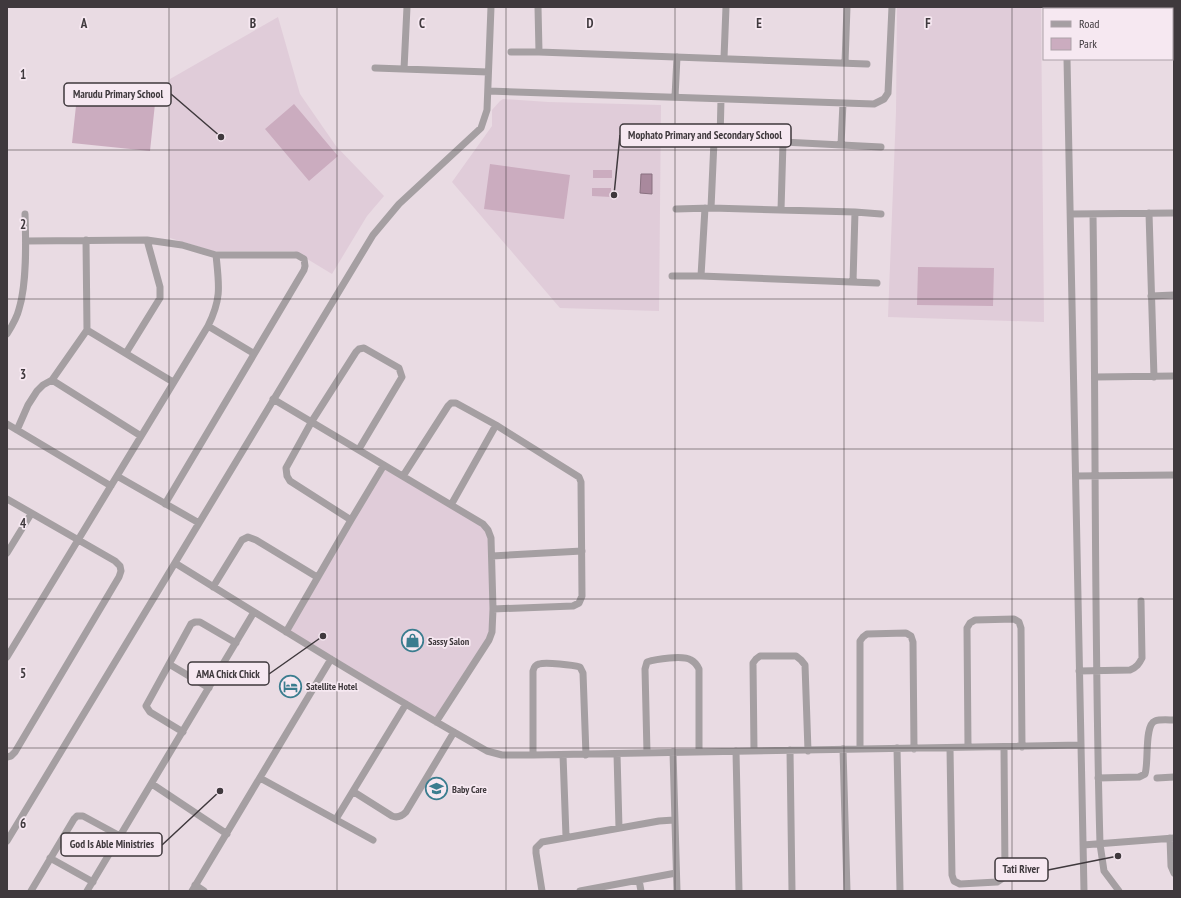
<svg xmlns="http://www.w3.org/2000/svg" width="1181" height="898" font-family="'PT Sans Narrow',sans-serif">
<rect width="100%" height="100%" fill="#e9dbe3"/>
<path fill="#e0ccd9" d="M897 7H1041L1044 322 888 317 896 112Z
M278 17 300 94 336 146 384 196 367 216 332 274 294 251H213L170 238 169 209 170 79Z
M503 99 548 102 661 105 659 311 560 308 452 182 492 126V110L500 101Z
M384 465 488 530 492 632 436 722 286 632Z"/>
<path fill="#cbacbf" d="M78 87 156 94 150 151 72 143Z
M294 104 338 156 309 181 265 129Z
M490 164 570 175 564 219 484 209Z
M593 170H612V178H593Z
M592 188H611V197L592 196Z
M918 267 994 268 993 306 917 305Z"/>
<path fill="#a9899d" stroke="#897180" d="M641 174H652V194L640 193Z"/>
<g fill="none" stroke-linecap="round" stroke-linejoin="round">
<path stroke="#a59fa2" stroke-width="7" d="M538 7 539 52
M1066 7V9
M1087 9V7
M1121 9V7
M511 52H539L867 64
M724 58 726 7
M1067 59 1084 891
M845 63 847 7
M375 68 488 72
M404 69 407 7
M488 91 874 104 884 99 888 93 892 7
M675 97 677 57
M679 141 783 142 881 147
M720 141 721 99
M841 145 843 103
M711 208 714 141
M676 209 711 208 855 212 881 214
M781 210 783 142
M1149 213 1154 377
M1071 214 1174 213
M1093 214C1096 424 1094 634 1100 844L1104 871 1119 891
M672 276H701L877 283
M701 276 705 208
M853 282 855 212
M1151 296 1174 295
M208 326 253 353
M87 330 173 382
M7 334C12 326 17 318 19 309 27 283 26 242 25 214
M126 353 160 298V287L147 240
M1095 377 1174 376
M52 380 141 436
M273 399 483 524 488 530 491 538 493 609 492 632 489 640 436 722
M7 424 111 486
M17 430 28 405 37 391 43 385 52 380 87 330 86 240
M117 476 199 523
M403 476 448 406 451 403H456L496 425 579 477 581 482 582 596 579 603 573 606 493 609
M1076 476 1174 475
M7 499 115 561 120 566 121 571 119 577 15 752 11 756 7 757
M165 504 304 270 305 266 304 259 297 255H216
M451 505 496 425
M351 520 290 481 287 476 286 468 312 421 356 352 359 349 364 348 399 368 402 377 359 449
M7 553 31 514
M492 556 582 551
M175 563C278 627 381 691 487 751L502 755H533L1081 745
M213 587 242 540 248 537 256 540 317 577
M286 632 351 520 384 465
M7 657 208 326C222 298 219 285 216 255L182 245 147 240 26 241
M169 664 209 688
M1079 671 1130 670C1137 667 1139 664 1142 658L1141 601
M183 732 150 712 146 706 191 624 195 622H200L236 643
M968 747 967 628 970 623 975 620 1014 619 1019 622 1021 628 1022 747
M897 748 900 891
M950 748 952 875 954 881 960 884 997 882 1003 878 1005 873 1004 747
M843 749 847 891
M860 749V641L863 637 867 634 906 633 911 636 913 642 914 749
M790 750 792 891
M736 751 739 891
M754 751 753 663 756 659 760 656H796L801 660 805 665 808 751
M673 752 677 891
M647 753 645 669 647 662C656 659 683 655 691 660 695 662 697 665 699 669V752
M617 754 619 828
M533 755V671C534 667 535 665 539 664 546 662 573 665 580 667L583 673 586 755
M563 755 566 836
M260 778 373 840
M1098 778 1139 777 1145 774C1149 762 1144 725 1155 721 1160 719 1169 720 1174 720
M1157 778 1174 777
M152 784 227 834
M354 792 392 816C397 818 402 816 406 812L454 732
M336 819 406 704
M1170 838 1171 866 1174 873
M7 841 373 235 399 204 481 128 487 110 491 7
M1083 845 1174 838
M50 858 93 882
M639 880 641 891
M195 885 204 891
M31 891 74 819 77 816H83L120 836
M87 891 254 612
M192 891 331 659
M542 891 536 853V848L542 842 659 821 674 820
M580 891 676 873"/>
</g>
<path fill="none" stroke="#3f393d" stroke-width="1" stroke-opacity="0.55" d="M169 7V891M337 7V891M506 7V891M675 7V891M844 7V891M1012 7V891M7 150H1174M7 299H1174M7 449H1174M7 599H1174M7 748H1174"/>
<defs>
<symbol id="shop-ring" viewBox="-11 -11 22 22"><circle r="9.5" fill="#f6e8f1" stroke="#3b7d8f" stroke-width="1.5"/><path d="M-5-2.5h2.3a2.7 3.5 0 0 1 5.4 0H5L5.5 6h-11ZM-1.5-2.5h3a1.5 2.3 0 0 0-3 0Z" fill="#3b7d8f"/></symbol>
<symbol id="hotel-ring" viewBox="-11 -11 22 22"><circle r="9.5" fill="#f6e8f1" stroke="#3b7d8f" stroke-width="1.5"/><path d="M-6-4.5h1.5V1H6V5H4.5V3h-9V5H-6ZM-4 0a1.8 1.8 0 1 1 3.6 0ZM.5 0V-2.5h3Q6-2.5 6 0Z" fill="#3b7d8f"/></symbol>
<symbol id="school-ring" viewBox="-11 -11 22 22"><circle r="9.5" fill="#f6e8f1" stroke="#3b7d8f" stroke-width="1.5"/><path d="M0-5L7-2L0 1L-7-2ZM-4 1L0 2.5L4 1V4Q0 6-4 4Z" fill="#3b7d8f"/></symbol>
</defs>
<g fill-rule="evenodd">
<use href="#shop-ring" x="400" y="628" width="25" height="25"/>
<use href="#hotel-ring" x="278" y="674" width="25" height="25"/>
<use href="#school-ring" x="424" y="776" width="25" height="25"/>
</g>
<g text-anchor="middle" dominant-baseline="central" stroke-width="3.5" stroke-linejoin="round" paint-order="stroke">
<g font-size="10" font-weight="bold" fill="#3f393d" stroke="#f6e8f1" text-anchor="start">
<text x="428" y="641">Sassy Salon</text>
<text x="306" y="686">Satellite Hotel</text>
<text x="452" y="789">Baby Care</text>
</g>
</g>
<g font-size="13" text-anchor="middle" font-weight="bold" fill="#3f393d" stroke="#f6e8f1" stroke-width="3.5" stroke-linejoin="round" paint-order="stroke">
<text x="84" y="28">A</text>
<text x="253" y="28">B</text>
<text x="422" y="28">C</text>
<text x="590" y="28">D</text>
<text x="759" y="28">E</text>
<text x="928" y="28">F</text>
<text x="23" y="79">1</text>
<text x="23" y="229">2</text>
<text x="23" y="379">3</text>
<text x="23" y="528">4</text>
<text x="23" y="678">5</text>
<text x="23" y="828">6</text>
</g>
<path fill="none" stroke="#3f393d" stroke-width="1.5" d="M221 137L171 94M614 195L620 135M323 636L269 674M220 791L162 845M1118 856L1048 870"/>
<g fill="#3f393d" stroke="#f6e8f1" stroke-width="1.5">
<circle cx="221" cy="137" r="4"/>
<circle cx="614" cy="195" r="4"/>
<circle cx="323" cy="636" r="4"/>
<circle cx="220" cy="791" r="4"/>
<circle cx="1118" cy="856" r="4"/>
</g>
<g fill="#f6e8f1" stroke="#3f393d" stroke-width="1.5">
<rect x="64" y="83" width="107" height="23" rx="4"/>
<rect x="620" y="124" width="171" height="23" rx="4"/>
<rect x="188" y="662" width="81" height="23" rx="4"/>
<rect x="61" y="833" width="101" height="23" rx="4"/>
<rect x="995" y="858" width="53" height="23" rx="4"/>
</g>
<g font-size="11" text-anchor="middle" font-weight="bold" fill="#3f393d">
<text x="118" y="98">Marudu Primary School</text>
<text x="705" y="139">Mophato Primary and Secondary School</text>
<text x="228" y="678">AMA Chick Chick</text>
<text x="112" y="848">God Is Able Ministries</text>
<text x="1021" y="873">Tati River</text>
</g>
<rect width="1181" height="898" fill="none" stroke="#3f393d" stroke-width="16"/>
<rect x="1043" y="8" width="130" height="52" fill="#f6e8f1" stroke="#ada2a9"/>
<rect x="1051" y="21" width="20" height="6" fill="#a59fa2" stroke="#ada2a9"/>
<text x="1079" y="28" font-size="12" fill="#3f393d">Road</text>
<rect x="1051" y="38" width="20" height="12" fill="#cbacbf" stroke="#ada2a9"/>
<text x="1079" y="48" font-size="12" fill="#3f393d">Park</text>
</svg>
